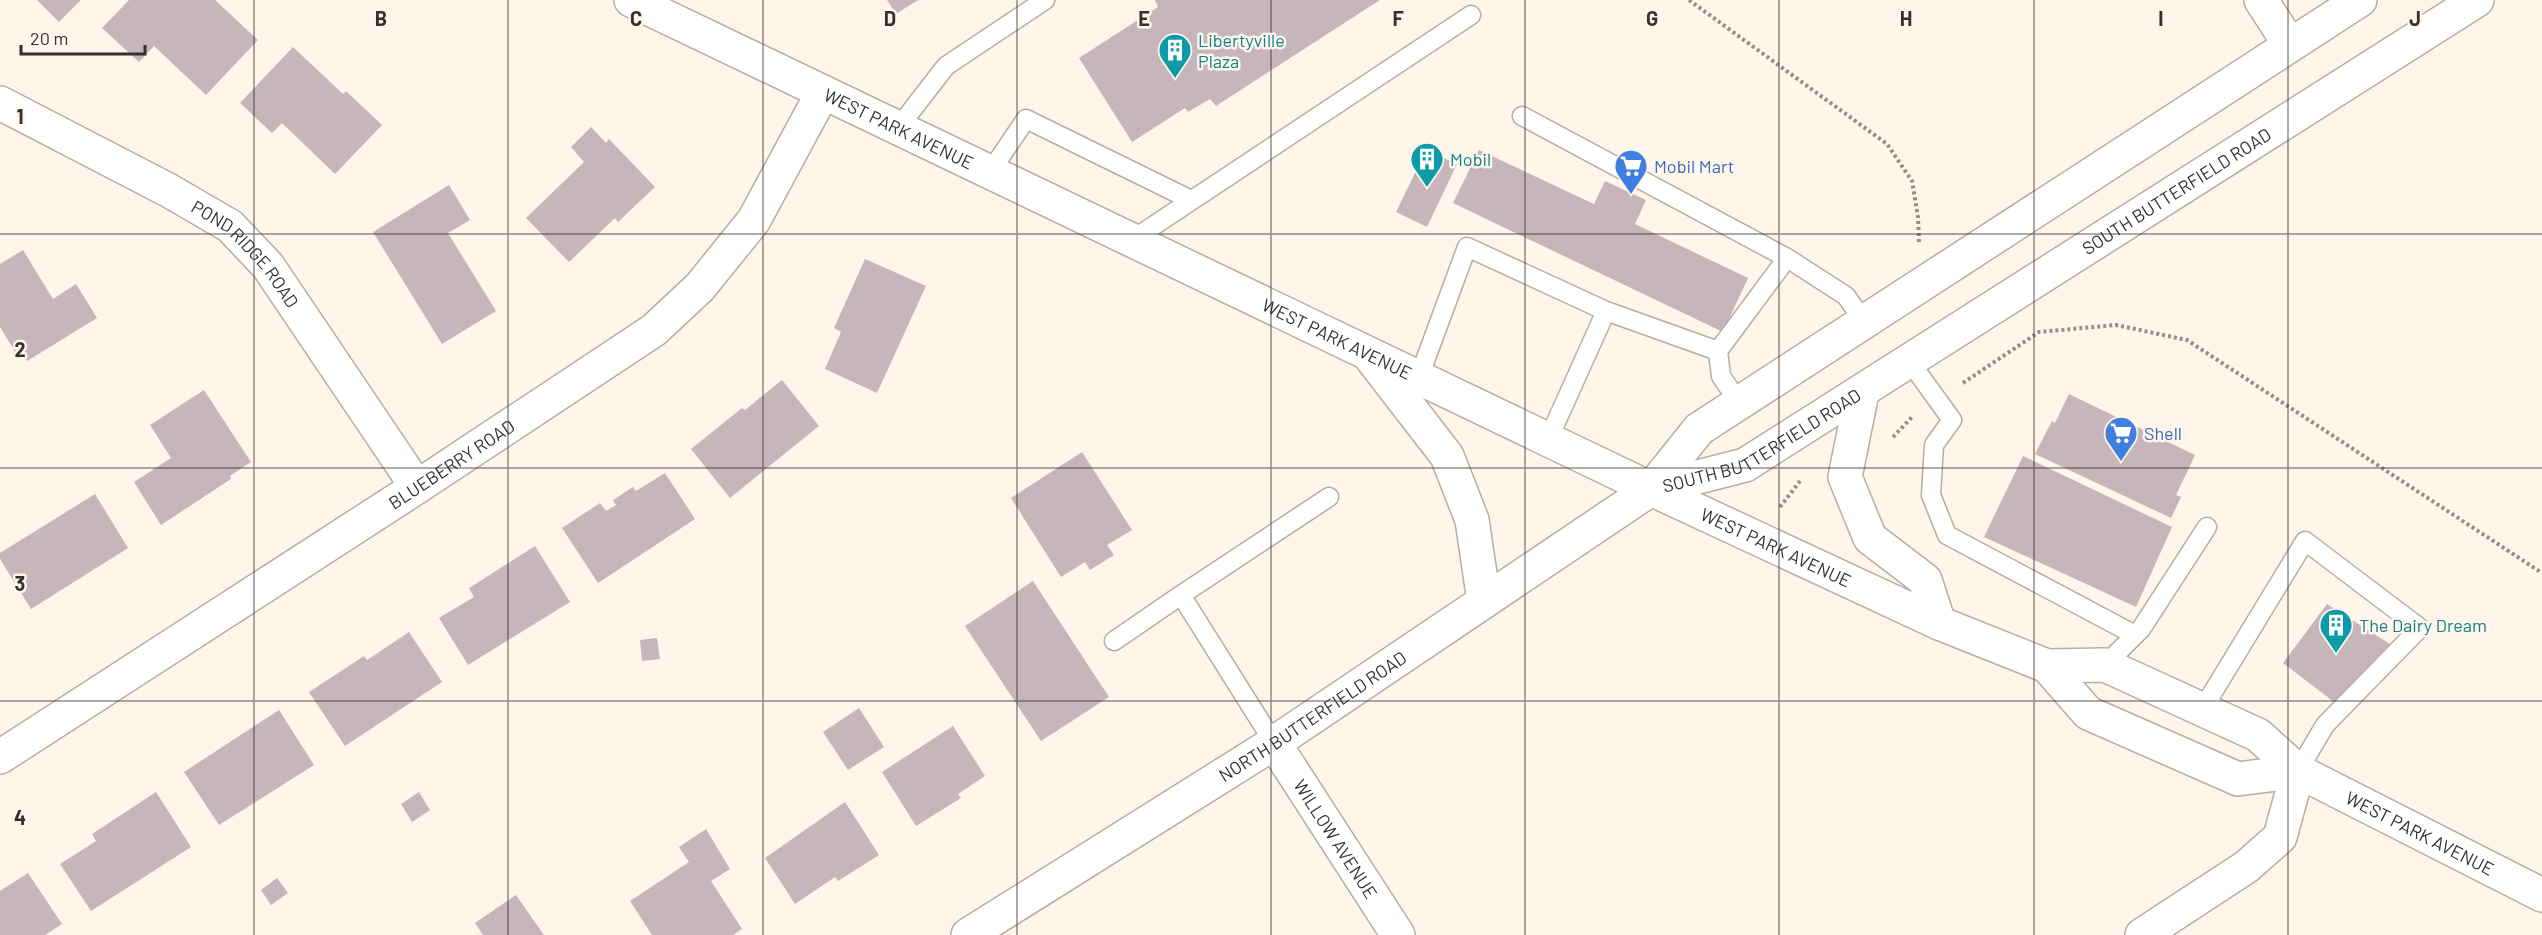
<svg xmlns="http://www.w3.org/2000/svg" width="2542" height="935" font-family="Barlow,sans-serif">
<rect width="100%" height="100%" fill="#fff5eb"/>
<path fill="#c6b5ba" d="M37 0H81L59 22Z
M129 0H215L258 40 206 95 154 46 139 62 102 28Z
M887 0H918L896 14Z
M1155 0H1380L1216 106 1210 99 1188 112 1185 108 1132 142 1079 58 1158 7Z
M293 47 343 94 346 91 382 125 335 174 282 123 272 133 240 103Z
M591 127 606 143 609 139 655 187 618 222 615 218 569 262 526 218 584 162 571 147Z
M1426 150 1457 164 1427 227 1396 212Z
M1479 150 1594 204 1605 181 1646 200 1635 224 1748 278 1723 332 1453 203Z
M449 185 470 220 448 233 496 311 442 344 373 232Z
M23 250 53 299 76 284 97 318 27 361 22 352 17 355 0 327V264Z
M865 259 926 286 877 393 825 369 841 332 834 328Z
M782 380 819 426 730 498 691 449 742 408 745 410Z
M204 390 251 462 230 476 231 479 161 525 134 482 171 458 150 425Z
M2069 394 2195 455 2176 495 2181 497 2171 518 2035 454 2052 421 2055 423Z
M1082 452 1132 530 1107 545 1114 555 1090 570 1085 562 1061 577 1011 498Z
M2023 456 2172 527 2136 607 1984 537Z
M665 473 695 519 598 583 562 528 600 503 606 511 616 505 613 500 633 487 636 491Z
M95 494 128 548 31 609 0 559V553Z
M535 546 570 602 468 665 439 618 474 597 469 588Z
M1033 581 1109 697 1041 741 965 626Z
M2327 604 2390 644 2334 702 2283 663Z
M409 632 442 682 345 746 309 692 364 656 367 660Z
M657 638 660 659 642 661 640 640Z
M859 708 884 747 848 770 823 732Z
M279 710 314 765 219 825 184 772Z
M953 726 985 776 958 794 961 798 916 826 882 772Z
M156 792 191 847 91 911 60 864 96 841 92 834Z
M419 792 430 810 412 822 401 804Z
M845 802 879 855 838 881 835 877 795 904 765 858Z
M706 829 730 869 711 881 742 929 733 935H652L630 901 689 862 679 847Z
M28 873 62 924 45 935H0V891Z
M277 878 288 893 271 905 261 890Z
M516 895 544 935H483L475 923Z"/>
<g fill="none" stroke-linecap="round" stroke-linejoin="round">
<defs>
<path id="service" d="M1522 116 1787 258 1846 296 1864 322
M898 128 946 66 1045 0
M990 172 1026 119 1191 200
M1132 240 1471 15
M1718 351 1787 258
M1910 362 1952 420 1934 445 1931 495 1947 535 2135 635
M1419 377 1467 247 1606 311 1718 351 1721 376 1739 403
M1548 440 1606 311
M1181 595 1329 497
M1114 641 1181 595 1274 743
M2105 665 2141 629 2207 527
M2202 710 2305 541 2420 628 2325 725 2298 771"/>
<g id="minor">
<path d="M2261 0 2290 45"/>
<path id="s1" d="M0 103 168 190 230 226 268 266 417 487"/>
<path id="s2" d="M1274 743 1398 935"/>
<path id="s3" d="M0 757 417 487 654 330 700 287 754 220 823 92"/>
<path d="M2142 935 2246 867 2280 837 2298 771"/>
</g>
<g id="secondary">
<path id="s4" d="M631 0 1651 489 1939 623 2047 666 2105 665 2258 735 2298 771 2542 895"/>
<path d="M1372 359 1447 456 1472 520 1484 601"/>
<path d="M1862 393 1845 477 1870 538 1925 580 1939 623"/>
<path id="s5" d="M1651 489 1745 465 2477 0"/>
<path d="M2047 666 2088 713 2238 779 2298 771"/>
<path id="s6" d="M968 935 1274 743 1651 489 1699 429 2360 0"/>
</g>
</defs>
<use href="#service" stroke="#b9ada2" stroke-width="21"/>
<use href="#minor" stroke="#b9ada2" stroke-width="36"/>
<use href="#secondary" stroke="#b9ada2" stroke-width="36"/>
<path stroke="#958e87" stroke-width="4" stroke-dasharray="3 3" stroke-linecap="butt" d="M1689 0 1887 144 1912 181 1918 217 1919 242
M1963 383 2039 332 2116 325 2187 340 2542 573
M1893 437 1912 417
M1780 507 1800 481"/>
<use href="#service" stroke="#fff" stroke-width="18"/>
<use href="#minor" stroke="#fff" stroke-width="33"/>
<use href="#secondary" stroke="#fff" stroke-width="33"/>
</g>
<path fill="none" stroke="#35312c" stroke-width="1.5" stroke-opacity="0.55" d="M254 0V935M508 0V935M763 0V935M1017 0V935M1271 0V935M1525 0V935M1779 0V935M2034 0V935M2288 0V935M0 234H2542M0 468H2542M0 701H2542"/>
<defs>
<symbol id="building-pin" viewBox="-11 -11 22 30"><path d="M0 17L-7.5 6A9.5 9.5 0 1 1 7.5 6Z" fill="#0f9aa8" stroke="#fff5eb"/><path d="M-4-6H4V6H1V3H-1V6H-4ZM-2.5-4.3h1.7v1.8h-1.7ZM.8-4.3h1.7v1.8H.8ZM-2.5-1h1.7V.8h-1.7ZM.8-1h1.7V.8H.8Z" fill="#fff"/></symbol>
<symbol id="supermarket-pin" viewBox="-11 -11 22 30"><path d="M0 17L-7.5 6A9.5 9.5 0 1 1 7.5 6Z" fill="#3f7fe0" stroke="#fff5eb"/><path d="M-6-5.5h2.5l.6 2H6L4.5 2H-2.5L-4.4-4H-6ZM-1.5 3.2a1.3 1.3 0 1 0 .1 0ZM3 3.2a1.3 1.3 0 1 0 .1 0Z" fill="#fff"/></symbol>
</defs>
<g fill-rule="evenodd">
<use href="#building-pin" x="1156" y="31" width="38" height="52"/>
<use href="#building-pin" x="1408" y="140" width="38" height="52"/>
<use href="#supermarket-pin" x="1612" y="147" width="38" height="52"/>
<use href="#supermarket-pin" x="2102" y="414" width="38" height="52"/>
<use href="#building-pin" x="2317" y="606" width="38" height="52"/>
</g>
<g text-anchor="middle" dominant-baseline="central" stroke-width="5" stroke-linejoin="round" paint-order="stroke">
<g font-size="18" fill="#0d838f" stroke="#fff5eb" text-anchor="start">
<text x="1198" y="40">Libertyville<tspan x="1198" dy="21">Plaza</tspan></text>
<text x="1450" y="159">Mobil</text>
<text x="2359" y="625">The Dairy Dream</text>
</g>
<g font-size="18" fill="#35312c" stroke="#fff5eb">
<text stroke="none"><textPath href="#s4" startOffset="297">WEST PARK AVENUE</textPath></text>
<text stroke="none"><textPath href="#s5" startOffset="608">SOUTH BUTTERFIELD ROAD</textPath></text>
<text stroke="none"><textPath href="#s1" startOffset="291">POND RIDGE ROAD</textPath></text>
<text stroke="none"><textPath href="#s4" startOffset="783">WEST PARK AVENUE</textPath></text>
<text stroke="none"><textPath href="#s5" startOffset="122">SOUTH BUTTERFIELD ROAD</textPath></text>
<text stroke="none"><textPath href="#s3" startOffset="538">BLUEBERRY ROAD</textPath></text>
<text stroke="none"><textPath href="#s4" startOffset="1269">WEST PARK AVENUE</textPath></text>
<text stroke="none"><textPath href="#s6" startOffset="408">NORTH BUTTERFIELD ROAD</textPath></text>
<text stroke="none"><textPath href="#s4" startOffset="1982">WEST PARK AVENUE</textPath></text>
<text stroke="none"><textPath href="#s2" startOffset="114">WILLOW AVENUE</textPath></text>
</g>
<g font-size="18" fill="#366cbe" stroke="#fff5eb" text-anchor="start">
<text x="1654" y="166">Mobil Mart</text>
<text x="2144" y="433">Shell</text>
</g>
</g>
<g font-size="20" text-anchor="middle" font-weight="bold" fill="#35312c" stroke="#fff5eb" stroke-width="5" stroke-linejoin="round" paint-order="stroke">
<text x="381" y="26">B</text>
<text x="636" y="26">C</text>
<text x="890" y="26">D</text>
<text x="1144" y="26">E</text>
<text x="1398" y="26">F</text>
<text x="1652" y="26">G</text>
<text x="1906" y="26">H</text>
<text x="2161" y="26">I</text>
<text x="2415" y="26">J</text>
<text x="20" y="124">1</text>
<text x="20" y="357">2</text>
<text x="20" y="591">3</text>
<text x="20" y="825">4</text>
</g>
<path d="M21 45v9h124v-9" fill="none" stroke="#35312c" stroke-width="3"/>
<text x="30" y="45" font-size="18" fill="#35312c" stroke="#fff5eb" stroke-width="4.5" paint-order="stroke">20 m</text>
</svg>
